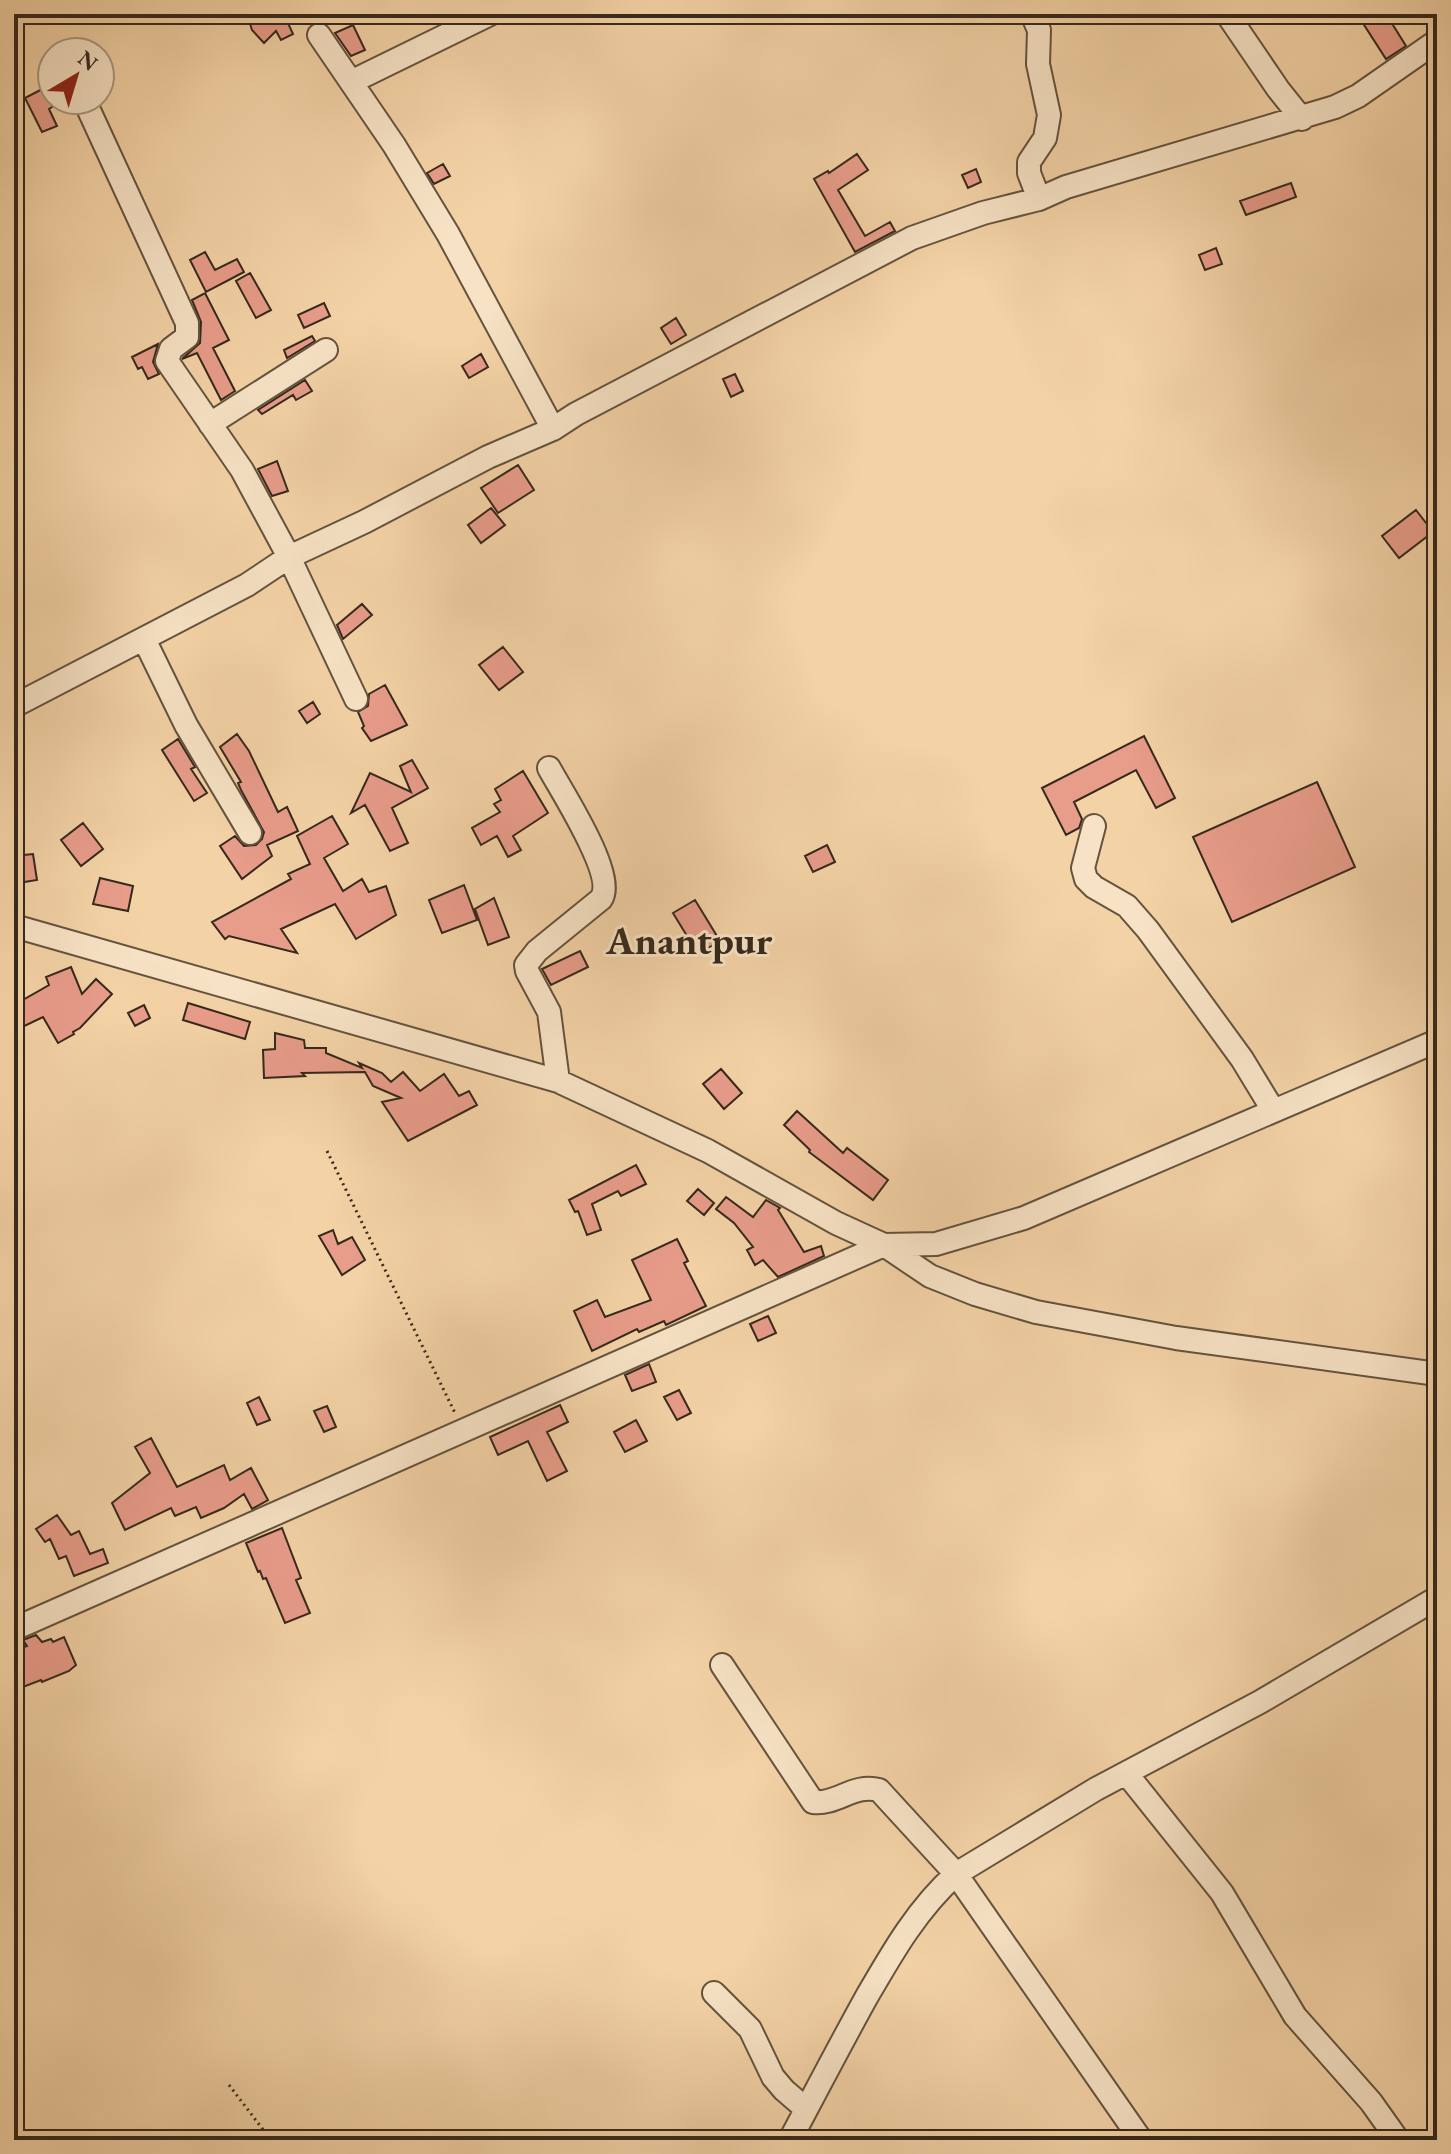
<svg xmlns="http://www.w3.org/2000/svg" width="1451" height="2154" font-family="'EB Garamond',serif">
<rect width="100%" height="100%" fill="#f3d2a6"/>
<filter id="stains"><feTurbulence type="fractalNoise" baseFrequency=".0025" numOctaves="4"/><feColorMatrix values="0 0 0 0 .2 0 0 0 0 .09 0 0 0 0 .02 0 0 0 .5 -.17"/></filter>
<radialGradient id="worn" r=".72"><stop offset=".6" stop-color="#630" stop-opacity="0"/><stop offset="1" stop-color="#630" stop-opacity=".3"/></radialGradient>
<path fill="#e89c8a" stroke="#35291b" stroke-width="2" d="M247 14H295L287 21 293 34 281 40 276 31 264 43 252 30Z
M1357 14H1411L1393 25 1406 46 1386 59Z
M353 25 365 50 351 56 335 33Z
M52 84V107L49 109 57 126 42 132 25 98Z
M857 154 868 170 838 190 865 236 890 222 895 231 855 252 814 179 828 171 829 173Z
M443 164 450 176 434 184 427 173Z
M976 169 981 182 968 188 962 175Z
M1291 183 1296 197 1246 215 1240 201Z
M1216 248 1222 264 1205 270 1199 255Z
M205 252 215 270 237 259 244 272 206 292 190 260Z
M250 273 271 310 256 318 236 281Z
M205 293 229 340 213 348 235 391 221 400 197 353 182 359 200 343 201 322 192 300Z
M324 303 330 316 304 328 298 315Z
M676 318 686 335 671 344 661 328Z
M312 336 315 341 287 358 284 350Z
M158 344 153 362 159 374 148 379 142 367 138 369 132 357Z
M481 354 488 367 469 378 462 366Z
M735 374 743 391 731 397 723 379Z
M305 380 312 391 296 400 293 395 262 414 258 410Z
M277 461 288 491 272 496 258 469Z
M518 465 534 490 498 513 481 488Z
M491 508 505 525 481 543 468 525Z
M1416 510 1433 532 1399 558 1382 536Z
M362 604 372 615 343 639 337 625Z
M503 647 523 672 499 690 479 665Z
M385 685 407 725 371 741 362 728 364 726 358 712 368 706 369 694Z
M313 702 320 714 307 723 299 711Z
M237 734 249 751 278 812 287 807 298 831 267 845 272 856 242 879 220 846 235 836 244 846 256 845 262 839 264 832 241 790 238 783 241 782 220 747Z
M1144 736 1175 798 1156 808 1136 770 1074 802 1082 819 1079 828 1066 835 1042 788Z
M178 739 195 767 191 769 207 793 194 801 162 750Z
M412 760 428 788 392 808 408 843 390 851 365 805 351 813 370 773 411 792 400 766Z
M523 771 548 813 513 836 521 850 508 857 497 836 481 845 472 828 500 812 494 804 501 800 495 789Z
M1317 782 1355 867 1232 922 1193 837Z
M332 816 348 844 324 858 343 891 362 879 369 892 386 886 396 915 356 939 335 904 281 929 297 953 229 936 225 939 212 922 291 879 288 874 310 864 297 836Z
M83 823 103 849 81 866 61 840Z
M827 845 835 862 813 872 805 856Z
M33 854 37 880 18 883 14 856Z
M100 878 133 886 128 911 93 904Z
M464 885 477 920 442 933 429 900Z
M494 898 509 937 488 945 475 909Z
M695 900 720 941 698 954 673 913Z
M580 951 588 967 551 985 542 969Z
M71 967 82 994 96 979 112 994 80 1028 73 1032 74 1034 58 1043 43 1017 14 1031V1005L49 985 46 977Z
M188 1003 250 1022 245 1039 183 1020Z
M144 1005 150 1018 135 1026 128 1013Z
M275 1033 304 1040 305 1048H326V1053L362 1068 359 1063 382 1073 391 1082 403 1072 420 1091 444 1074 459 1096 469 1091 477 1105 408 1141 382 1102 401 1098 373 1086 365 1072 302 1073 305 1076 264 1078 263 1050 275 1049Z
M721 1069 742 1093 724 1109 703 1084Z
M797 1111 843 1153 847 1148 888 1180 873 1200 809 1152 810 1150 784 1125Z
M636 1165 646 1184 621 1196 618 1191 592 1204 601 1230 587 1235 578 1211 575 1212 569 1200Z
M698 1189 714 1203 704 1215 687 1201Z
M726 1197 753 1217 766 1200 780 1208 778 1210 804 1252 821 1246 824 1256 778 1277 763 1260 755 1265 747 1250 753 1247 734 1223 716 1209Z
M333 1230 338 1244 352 1237 365 1260 342 1275 319 1236Z
M677 1239 688 1261 684 1263 706 1306 666 1325 664 1321 639 1332 637 1329 592 1351 574 1311 597 1300 605 1317 651 1300 632 1260Z
M768 1316 776 1333 758 1341 750 1324Z
M649 1364 656 1382 632 1391 625 1375Z
M679 1390 691 1413 677 1420 664 1397Z
M259 1397 270 1420 257 1425 247 1403Z
M560 1405 568 1422 547 1432 567 1471 547 1481 528 1441 498 1455 490 1437Z
M327 1406 336 1427 324 1432 314 1411Z
M636 1420 647 1441 625 1452 614 1432Z
M151 1438 177 1487 224 1465 230 1480 251 1468 268 1500 252 1509 244 1494 224 1508 201 1518 196 1507 175 1516 171 1508 125 1530 112 1503 150 1473 135 1447Z
M57 1515 71 1535 79 1531 90 1554 103 1549 108 1563 74 1576 66 1556 59 1559 50 1539 45 1542 36 1529Z
M282 1528 301 1578 296 1580 310 1613 285 1623 266 1578 263 1579 260 1571 258 1572 246 1543Z
M36 1635 42 1642 51 1639 53 1642 64 1637 76 1665 69 1671 42 1682 41 1680 23 1687 14 1665V1651L27 1646 23 1640Z"/>
<g fill="none" stroke-linecap="round" stroke-linejoin="round">
<defs>
<path id="minor" d="M1032 14 1039 30 1038 64 1049 115 1045 138 1029 162V173L1039 199
M1227 14 1278 89 1302 119
M1434 14 1437 17
M319 35 394 145 448 234 553 429
M351 82 490 14
M87 106 187 323V337L171 349 167 361 242 470 289 557 356 699
M210 424 326 350
M144 639 186 725 250 833
M14 706 247 585 289 557 364 522 488 457 553 429 576 414 912 238 983 213 1039 199 1066 187 1335 107 1358 96 1437 41
M549 768C562 792 617 876 601 899L537 951 526 965 527 971 549 1012 558 1081
M1094 826 1083 868 1086 879 1094 887 1127 906 1148 930 1242 1059 1273 1110
M14 926 558 1081 708 1151 836 1223 884 1245 930 1276 975 1294 1036 1312 1176 1338 1437 1374
M14 1629 884 1245 936 1244 1024 1218 1437 1041
M722 1665 813 1802C837 1805 854 1783 879 1790L956 1874 1141 2140
M1126 1773 1222 1893 1295 2016 1371 2102 1398 2140
M714 1993 750 2029 773 2077 784 2090 806 2109
M790 2140C815 2093 840 2045 866 1998 892 1953 917 1909 956 1874L1096 1789 1260 1702 1437 1598"/>
</defs>
<use href="#minor" stroke="#64533e" stroke-width="26"/>
<path stroke="#35291b" stroke-width="3" stroke-dasharray="2 4" stroke-linecap="butt" d="M327 1151 455 1413
M229 2085 271 2140"/>
<use href="#minor" stroke="#f7e2c5" stroke-width="22"/>
</g>
<g text-anchor="middle" dominant-baseline="central" stroke-width="6" stroke-linejoin="round" paint-order="stroke">
<g font-size="40" font-weight="bold" fill="#35291b" stroke="#f7e2c5">
<text x="689" y="940">Anantpur</text>
</g>
</g>
<rect width="1451" height="2154" fill="none" stroke="#f3d2a6" stroke-width="48"/>
<rect x="16" y="16" width="1419" height="2122" fill="none" stroke="#35291b" stroke-width="4"/>
<rect x="24" y="24" width="1403" height="2106" fill="none" stroke="#35291b" stroke-width="2"/>
<g transform="translate(76 76) rotate(38)"><circle r="38" fill="#f7e2c5" stroke="#a99881" stroke-width="2"/>
<path d="M0-6L14 30L0 20L-14 30Z" fill="#8f2418"/>
<text y="-12" font-size="22" font-weight="bold" text-anchor="middle" fill="#35291b">N</text>
</g>
<rect width="100%" height="100%" filter="url(#stains)"/>
<rect width="100%" height="100%" fill="url(#worn)"/>
</svg>
